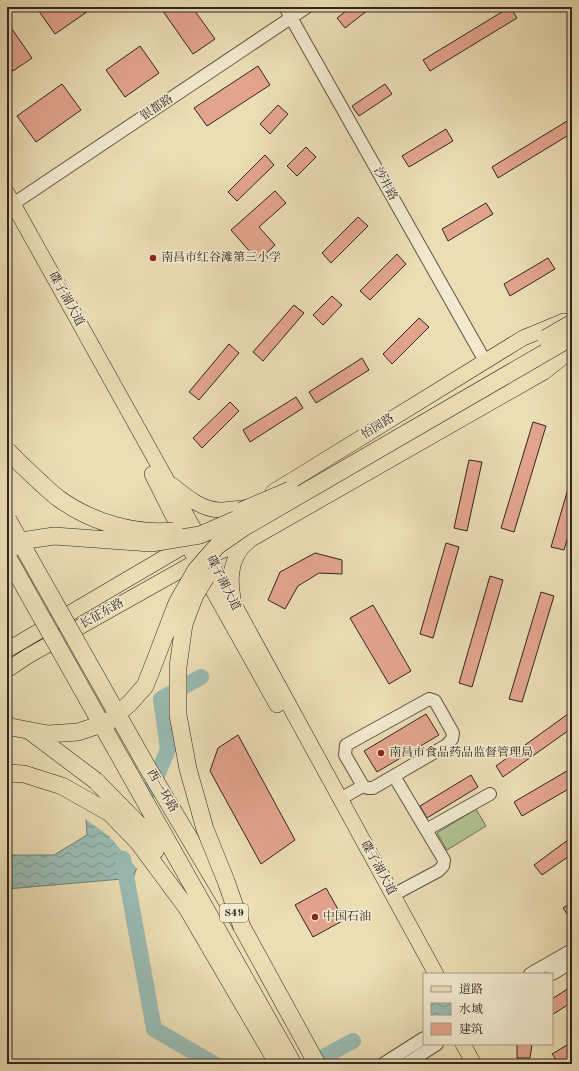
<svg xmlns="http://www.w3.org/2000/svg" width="579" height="1071" font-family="'Old Standard TT','Noto Serif SC',serif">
<defs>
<pattern id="water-waves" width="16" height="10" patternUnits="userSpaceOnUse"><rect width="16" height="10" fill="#99bbb3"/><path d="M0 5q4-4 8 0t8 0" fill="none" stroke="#7d9891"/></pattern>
</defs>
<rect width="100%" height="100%" fill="#ebddb4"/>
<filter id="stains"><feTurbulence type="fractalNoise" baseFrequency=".005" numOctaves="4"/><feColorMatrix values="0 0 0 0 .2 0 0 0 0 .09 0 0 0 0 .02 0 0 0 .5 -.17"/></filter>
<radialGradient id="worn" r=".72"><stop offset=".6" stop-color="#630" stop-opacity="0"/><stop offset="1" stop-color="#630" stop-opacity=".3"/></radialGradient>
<path fill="#b1c291" stroke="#717458" d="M476 809 486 826 447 850 437 833Z"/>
<path fill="url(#water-waves)" stroke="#6f7f78" d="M169 783 133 878 7 889V855H54L87 835 84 787Z"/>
<path fill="#ebddb4" d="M169 781 171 783 138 870 109 836 84 818 82 787 84 785Z"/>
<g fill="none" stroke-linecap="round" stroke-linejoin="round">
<path stroke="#99bbb3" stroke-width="16" d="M151 790 168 749 161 699 201 677
M123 859 154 1029 214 1064
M310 1064 353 1041"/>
</g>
<path fill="#e3a48e" stroke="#312520" d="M36 7H94L55 34Z
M160 7H192L215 39 193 54Z
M351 7H372L345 28 337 18Z
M510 7 517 18 430 71 423 60Z
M7 22 32 58 13 71 7 61Z
M140 46 159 73 125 97 106 70Z
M258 66 270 85 207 126 194 108Z
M62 84 81 110 36 142 17 116Z
M385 84 392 94 359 116 352 106Z
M278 105 288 114 270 134 260 124Z
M572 118V133L498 178 492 167Z
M446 129 453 141 409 167 402 156Z
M306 147 316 157 297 176 287 166Z
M265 155 274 165 237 201 228 192Z
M275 191 286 203 259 227 275 245 258 261 231 230Z
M486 203 493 214 448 241 442 229Z
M358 217 368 226 331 263 322 253Z
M397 254 406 264 370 300 360 291Z
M548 258 555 269 510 296 504 284Z
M332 296 342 305 323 325 313 315Z
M294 305 304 313 263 361 253 352Z
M419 318 429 327 392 364 383 354Z
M229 344 239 353 199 400 189 392Z
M362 358 369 370 316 403 309 392Z
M296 397 303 408 250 442 243 430Z
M230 402 239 411 202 448 193 438Z
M533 422 546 426 514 532 501 528Z
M469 460 482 462 467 531 454 528Z
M570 482 572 483V523L564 550 551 547Z
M446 543 459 547 433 638 420 634Z
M315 553 342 560V574L319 573 298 586 285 609 268 600 280 572Z
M490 576 503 580 472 687 459 683Z
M541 592 554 596 522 702 509 699Z
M373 605 411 671 389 684 350 618Z
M572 711V728L503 777 496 766Z
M426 714 439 735 377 772 364 751Z
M238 735 295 840 261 864 210 771 218 748Z
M572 768V787L522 816 514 802Z
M471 775 478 787 427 818 420 806Z
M572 837V854L542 875 534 865Z
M326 888 344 920 313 937 295 905Z
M572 902V921L563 908Z
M572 986V1002L552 1015V999Z
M572 1042V1058L562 1064H559L552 1054Z
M517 1044H532L530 1058H517Z"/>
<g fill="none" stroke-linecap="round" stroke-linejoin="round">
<defs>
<path id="minor" d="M285 7 485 361
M7 208 307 7
M340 799 363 786 345 755 346 745 429 699 435 701 453 733 452 739 447 745 373 788H368L363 786
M426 830 490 794
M393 895 438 871 443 866 444 860 394 776
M530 974 572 950
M552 974 572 962
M383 1064 424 1038
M406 1064 437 1044"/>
<path id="major" d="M7 193 209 556 235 606 436 974
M152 474 187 544 277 705
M172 485C186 496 200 509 219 510 229 510 240 508 250 507
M273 492 523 338 564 321
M233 598C229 577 231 555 249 541
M7 650 196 539
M7 670 28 656 197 561 253 538 544 372 572 350
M463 1044 474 1064"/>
<path id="highway" d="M146 765 242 927 317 1064
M7 773 24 774 62 786 110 813 138 842 187 908 278 1064
M129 773 293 1064
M96 781 143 829 155 851"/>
</defs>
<use href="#minor" stroke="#605345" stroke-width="14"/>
<use href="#major" stroke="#312520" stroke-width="16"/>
<use href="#highway" stroke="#312520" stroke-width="18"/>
<use href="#minor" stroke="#f2e9ce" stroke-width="12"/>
<use href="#major" stroke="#ebddb4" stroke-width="15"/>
<use href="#highway" stroke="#ebddb4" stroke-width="17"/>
<defs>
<path id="highway-bridge" d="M546 338 572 323
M7 450C18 462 30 473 42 484 47 489 53 494 58 498 91 522 134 535 174 531
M241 511 290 490
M8 520 146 765
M7 552 21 541 54 536 151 543 200 535 237 519 253 511
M7 556 129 773
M206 577 195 595 184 624 178 667V715L188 769 205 829 226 881 242 927
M7 724 11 727 48 734 78 732 108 722 129 704 145 686 153 666 177 603 196 570 217 546 243 528 572 337
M31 732 96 781"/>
</defs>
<use href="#highway-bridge" stroke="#312520" stroke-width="18" stroke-linecap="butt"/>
<use href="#highway-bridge" stroke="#ebddb4" stroke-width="17"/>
</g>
<g fill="#8f2418" stroke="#f2e9ce" stroke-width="1.5">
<circle cx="153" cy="258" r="4"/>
<circle cx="381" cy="753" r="4"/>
<circle cx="315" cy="917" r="4"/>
</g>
<g text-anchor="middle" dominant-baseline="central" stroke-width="3.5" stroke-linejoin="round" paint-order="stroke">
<rect fill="#f2e9ce" stroke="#6b6054" stroke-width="1" x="220" y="904" width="28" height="18" rx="3"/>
<g font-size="11" font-weight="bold" fill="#312520">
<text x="234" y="913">S49</text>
</g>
<g font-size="12" fill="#312520" stroke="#f2e9ce">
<text transform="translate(157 108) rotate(-34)">银都路</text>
<text transform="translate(385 184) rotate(61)">沙井路</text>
<text transform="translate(66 299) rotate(61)">碟子湖大道</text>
<text transform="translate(378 427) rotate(-32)">怡园路</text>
<text transform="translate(223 583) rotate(63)">碟子湖大道</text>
<text transform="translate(102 614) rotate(-29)">长征东路</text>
<text transform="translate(162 791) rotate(59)">西一环路</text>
<text transform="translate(378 868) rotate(61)">碟子湖大道</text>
</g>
<g font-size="12" fill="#312520" stroke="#f2e9ce" text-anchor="start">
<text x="161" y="258">南昌市红谷滩第三小学</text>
<text x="389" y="753">南昌市食品药品监督管理局</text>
<text x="323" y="917">中国石油</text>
</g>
</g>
<rect width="579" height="1071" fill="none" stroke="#ebddb4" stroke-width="24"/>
<rect x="8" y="8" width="563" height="1055" fill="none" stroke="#312520" stroke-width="2"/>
<rect x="12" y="12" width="555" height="1047" fill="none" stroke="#312520"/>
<rect x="423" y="973" width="130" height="72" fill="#f2e9ce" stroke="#a59b88"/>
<rect x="431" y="986" width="20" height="6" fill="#ebddb4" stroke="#a59b88"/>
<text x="459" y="993" font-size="12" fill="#312520">道路</text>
<rect x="431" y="1003" width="20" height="12" fill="url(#water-waves)" stroke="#a59b88"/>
<text x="459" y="1013" font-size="12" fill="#312520">水域</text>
<rect x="431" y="1023" width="20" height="12" fill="#e3a48e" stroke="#a59b88"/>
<text x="459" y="1033" font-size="12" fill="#312520">建筑</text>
<rect width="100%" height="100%" filter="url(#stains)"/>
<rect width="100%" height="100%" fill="url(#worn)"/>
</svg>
